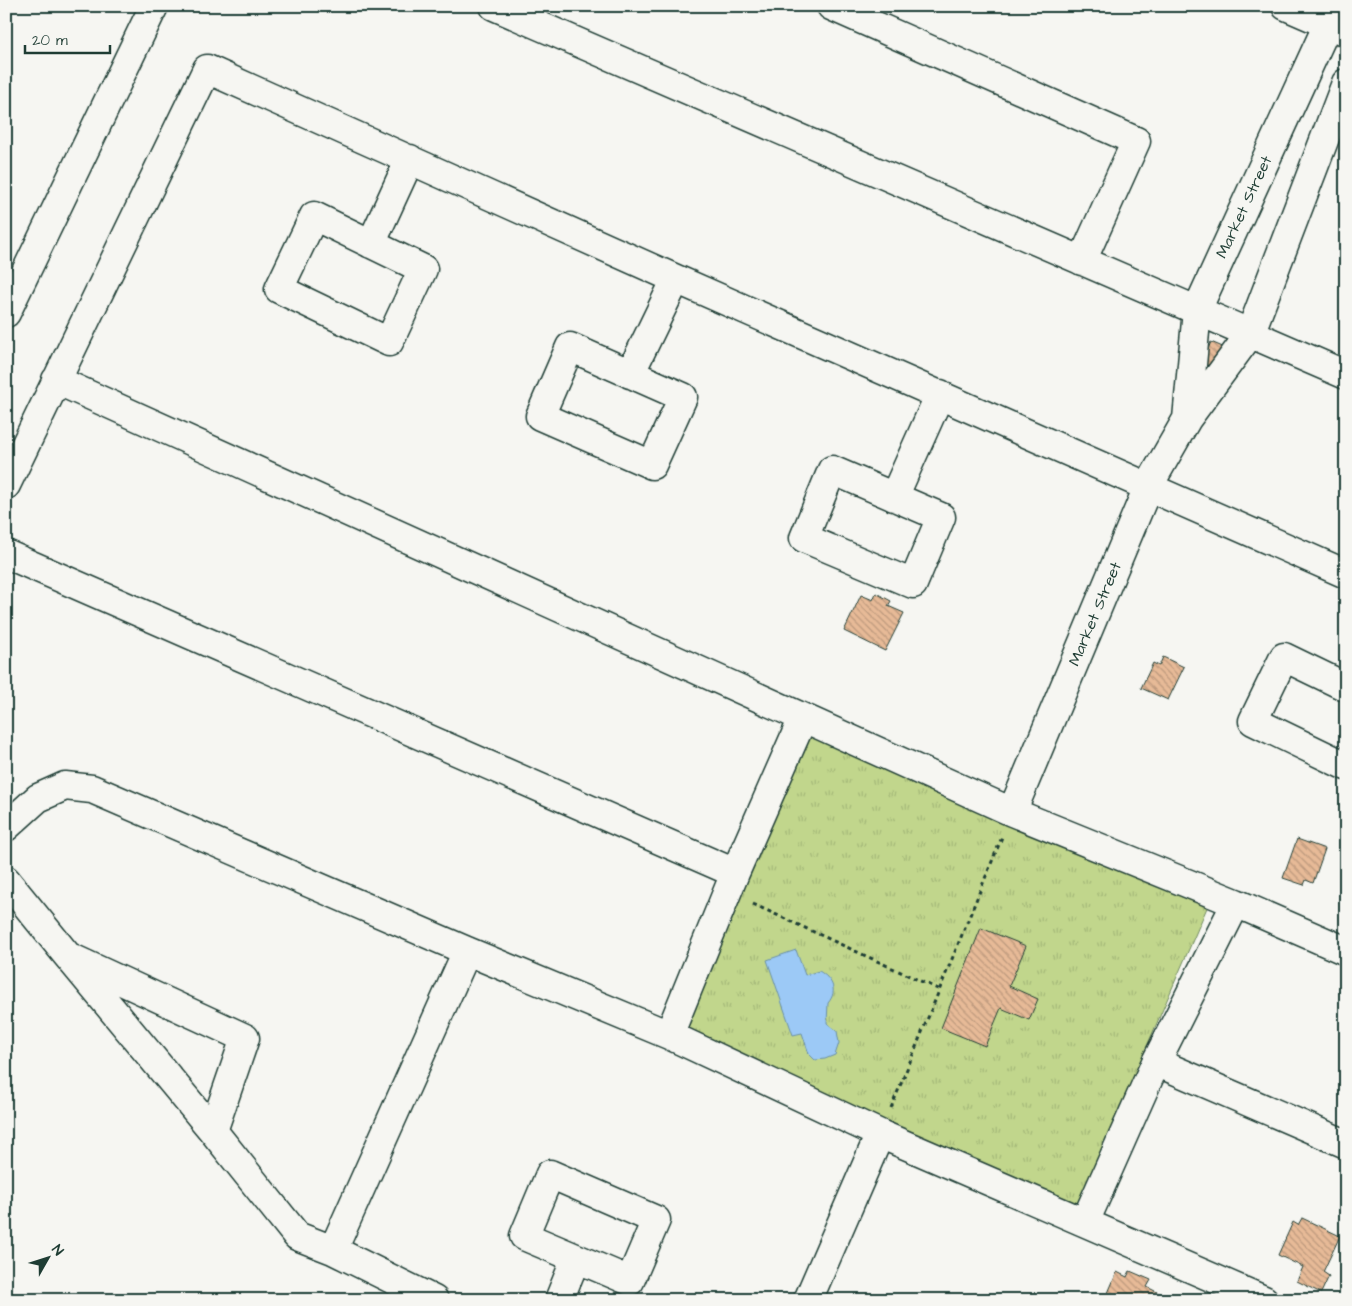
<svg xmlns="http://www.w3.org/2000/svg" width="1352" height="1306" font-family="'Architects Daughter',sans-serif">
<defs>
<pattern id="park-tufts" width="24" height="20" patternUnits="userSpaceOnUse" patternTransform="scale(1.25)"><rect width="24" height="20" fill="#c1d68c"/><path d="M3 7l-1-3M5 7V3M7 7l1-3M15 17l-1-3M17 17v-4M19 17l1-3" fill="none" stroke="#a5b979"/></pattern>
<pattern id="building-back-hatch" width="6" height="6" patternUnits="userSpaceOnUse" patternTransform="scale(1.25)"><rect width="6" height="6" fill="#e7ba97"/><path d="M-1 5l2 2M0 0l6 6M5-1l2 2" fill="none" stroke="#bb987c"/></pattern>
</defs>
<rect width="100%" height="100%" fill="#f6f6f2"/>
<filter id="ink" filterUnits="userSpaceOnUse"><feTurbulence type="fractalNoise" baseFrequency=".02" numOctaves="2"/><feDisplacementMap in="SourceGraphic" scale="10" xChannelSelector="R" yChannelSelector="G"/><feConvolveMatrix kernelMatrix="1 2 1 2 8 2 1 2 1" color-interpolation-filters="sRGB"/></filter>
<g filter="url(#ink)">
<path fill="url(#park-tufts)" stroke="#708a60" d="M801 730 1209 903 1078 1205 677 1034Z"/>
<path fill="#9cc9f6" stroke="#6a91a8" d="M796 950 805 975 819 971C831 978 839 990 828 1003L827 1023 837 1031 839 1043 835 1055 825 1059 815 1060 809 1054 802 1033 793 1035 767 960Z"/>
<path fill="url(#building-back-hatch)" stroke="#1f3d34" d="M1211 342 1225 348 1214 370 1201 364Z
M876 593 891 601 888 606 904 613 885 651 844 631 861 595 873 600Z
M1163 657 1184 667 1168 700 1141 688 1153 663 1159 666Z
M1297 839 1325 849 1313 883 1306 880 1304 885 1283 878Z
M981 928 1026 946 1009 986 1038 999 1029 1020 1001 1008 985 1046 941 1028Z
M1302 1218 1340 1236 1323 1272 1329 1276 1321 1293 1297 1281 1303 1267 1278 1255 1293 1222 1298 1225Z
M1130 1271 1151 1280 1147 1287 1161 1294 1158 1300H1105L1117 1272 1127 1277Z"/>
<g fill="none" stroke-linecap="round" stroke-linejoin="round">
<defs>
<path id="minor" d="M494 6 1346 375
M831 6 1136 141 1082 261
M314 216 423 269 389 342 279 289Z
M371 244 410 159
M6 313 154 6
M570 347 683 397 652 465 540 416Z
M630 374 676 279
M56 380 1012 812 1236 903 1346 951
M1187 419 1197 310 1328 24 1346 10
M832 470 941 517 913 584 804 538Z
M6 485 207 69 676 279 1346 574
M894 497 940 394
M6 554 735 873
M1346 687 1284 657 1253 721 1346 766
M1012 812 1148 487 1187 419 1250 334 1346 83
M6 827 38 798 65 786 92 789 467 951 669 1035 880 1134 1264 1300
M6 880 66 954 213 1131 297 1236 333 1250 434 1300
M72 958 245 1038 213 1131
M669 1035 735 873 803 718
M1156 1062 1346 1144
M550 1174 656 1220 630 1281 524 1236Z
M1085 1222 1156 1062 1236 903
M333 1250 467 951
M559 1300 576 1258
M808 1300 880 1134"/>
<path id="highway" d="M1286 6 1346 32"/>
</defs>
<use href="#minor" stroke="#1f3d34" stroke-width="31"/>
<use href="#highway" stroke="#1f3d34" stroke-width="31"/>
<path stroke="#1f3d34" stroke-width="3" stroke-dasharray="4 4" stroke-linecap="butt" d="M753 904 940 990
M891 1108 1002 837"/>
<use href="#minor" stroke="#f6f6f2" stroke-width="28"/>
<use href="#highway" stroke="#f6f6f2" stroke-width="28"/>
</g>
</g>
<g text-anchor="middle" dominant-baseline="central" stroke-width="4.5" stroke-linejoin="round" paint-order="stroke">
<g font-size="16" fill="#1f3d34" stroke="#f6f6f2">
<text transform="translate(1244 207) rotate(-65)">Market Street</text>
<text transform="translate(1095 614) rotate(-67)">Market Street</text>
</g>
</g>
<rect width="1352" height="1306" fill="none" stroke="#f6f6f2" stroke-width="25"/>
<rect x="12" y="12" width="1327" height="1281" fill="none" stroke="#1f3d34" stroke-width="2" filter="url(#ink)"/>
<g transform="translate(48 1258) rotate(51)" stroke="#f6f6f2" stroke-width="4" paint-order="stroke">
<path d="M0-4L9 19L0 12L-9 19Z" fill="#1f3d34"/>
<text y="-8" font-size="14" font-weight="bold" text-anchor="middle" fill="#1f3d34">N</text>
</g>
<path d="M25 45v8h85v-8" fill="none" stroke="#1f3d34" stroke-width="2.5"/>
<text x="32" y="45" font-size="15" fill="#1f3d34" stroke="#f6f6f2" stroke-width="4" paint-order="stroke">20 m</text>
</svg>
